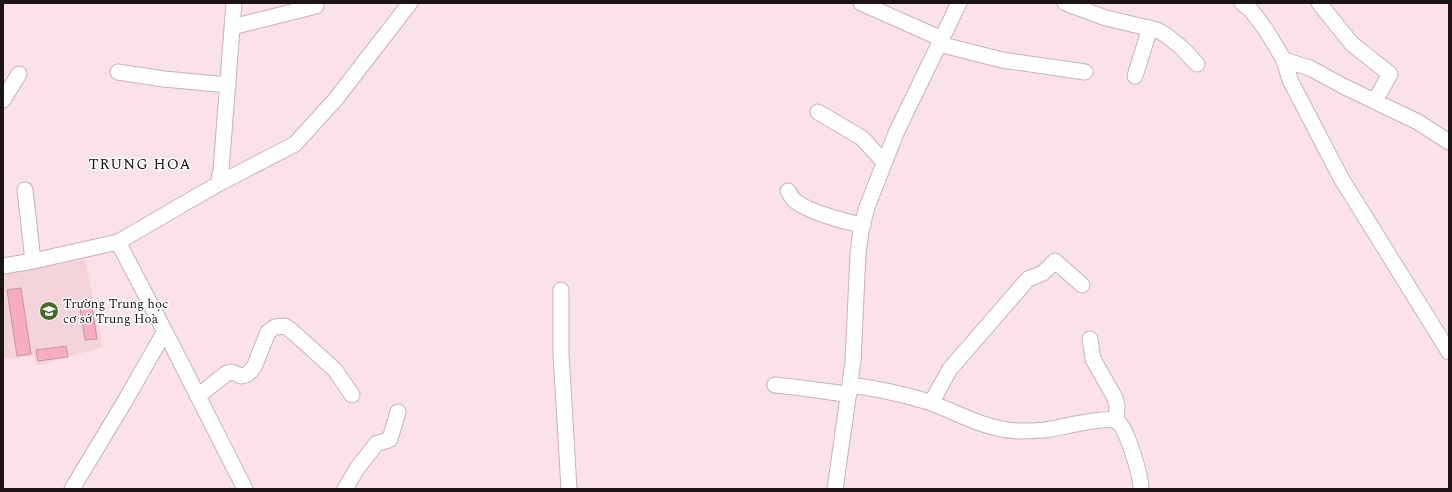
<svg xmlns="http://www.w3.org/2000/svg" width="1452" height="492" font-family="Spectral,serif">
<rect width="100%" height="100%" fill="#fbe2e8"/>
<path fill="#f4d3da" d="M85 259 103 347 37 366 34 356 3 359V275Z"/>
<path fill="#f9acc0" stroke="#b59ea3" d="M21 288 31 354 17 356 7 290Z
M91 300 97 339 85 340 79 302Z
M66 346 68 357 38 361 36 350Z"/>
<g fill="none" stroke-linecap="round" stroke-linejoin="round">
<defs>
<path id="minor" d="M861 3 942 39
M1065 3 1106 18 1157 30 1166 35 1182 48 1197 64
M1242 3 1251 10 1266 30 1284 60 1290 80 1341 178 1449 352
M1319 3 1352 44 1390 74 1375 101
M232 27 316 6
M939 44 1002 60 1085 72
M1284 60 1310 68 1343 86 1418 122 1449 142
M118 72 164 79 228 85
M1135 76 1150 28
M3 100 19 74
M818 112 862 138 884 162
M218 184 295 144 335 100 410 3
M25 190 33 261
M788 191C790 193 791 197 793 199 805 211 845 222 863 225
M118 242 173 347 245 489
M3 266 33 261 118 242 218 184 221 170 234 3
M561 290V354L569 489
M1090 339 1093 359 1115 398 1117 405 1116 421
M775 385C800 387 824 392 849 394
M851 385C878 389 905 394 931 403 961 414 984 429 1017 431 1028 431 1041 431 1051 429 1063 427 1107 416 1117 421 1127 427 1141 477 1141 489
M198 396 227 373 232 372 241 376 246 375 251 371 255 365 268 332 275 327 285 326 293 332 335 370 352 395
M931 403 950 369 1028 279 1043 273 1055 261 1082 285
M72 489 125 401 165 331
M345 489 358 467 377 443 386 441 390 439 398 412
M835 489 853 362 858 254 861 230 867 207 896 133 959 3"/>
</defs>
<use href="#minor" stroke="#cab2b7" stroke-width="17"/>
<use href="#minor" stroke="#fff" stroke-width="15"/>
</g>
<defs>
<symbol id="school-disc" viewBox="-11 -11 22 22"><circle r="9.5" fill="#466d27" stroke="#fff"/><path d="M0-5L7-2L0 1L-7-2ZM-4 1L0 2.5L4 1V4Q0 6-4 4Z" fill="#fff"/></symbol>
</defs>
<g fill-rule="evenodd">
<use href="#school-disc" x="38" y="300" width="22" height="22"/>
</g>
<g text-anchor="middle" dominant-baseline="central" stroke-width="3" stroke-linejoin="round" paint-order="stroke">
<g font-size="13" fill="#1c1416" stroke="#fff" text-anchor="start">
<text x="63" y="304">Trường Trung học<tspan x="63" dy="15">cơ sở Trung Hoà</tspan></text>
</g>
<g font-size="15" letter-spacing="1" fill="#1c1416" stroke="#fff">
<text x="140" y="164">TRUNG HOA</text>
</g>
</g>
<rect width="1452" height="492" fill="none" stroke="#1c1416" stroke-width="8"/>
</svg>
